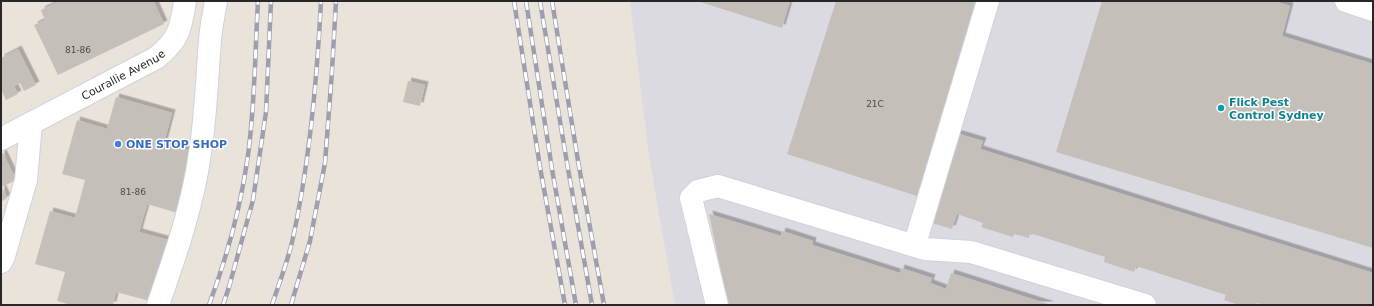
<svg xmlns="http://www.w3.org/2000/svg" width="1374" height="306" font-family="'DejaVu Sans',sans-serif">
<defs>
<filter id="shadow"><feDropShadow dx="3.5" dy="-3.5" stdDeviation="0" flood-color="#0004"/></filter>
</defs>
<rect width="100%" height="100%" fill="#e9e3d9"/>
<path fill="#dcdae1" d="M630 1H1373V305H675L649 156Z"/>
<path fill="#c4c0b9" filter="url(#shadow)" d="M60 1H156L154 2 164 24 58 75 34 25 45 20 41 10Z
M697 1H790L782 28Z
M836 1H979L917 196 787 154Z
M1102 1H1274L1290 6 1282 36 1373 64V248L1056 152Z
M18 49 36 85 24 91 20 83 14 86 18 94 6 100 1 89V58Z
M408 81 425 85 420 106 403 102Z
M116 97 172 113 164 143 194 152 178 213 147 204 139 232 168 240 150 301 116 292 113 305H71L57 301 65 272 35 264 50 211 75 218 85 180 62 174 77 120 107 129Z
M956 133 983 141 980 149 1373 273V305H1263L1257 303 1256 305H1239L1224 300 1226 295 1136 266 1134 272 1104 262 1105 257 1030 233 1029 238 1014 234 1013 237 981 227 983 223 957 214 952 229 929 222Z
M3 153 16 180 2 187 7 198 1 202V154Z
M709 214 781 236 782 231 813 241 812 245 900 273 901 268 932 278 930 283 946 289 951 273 1051 305H728Z"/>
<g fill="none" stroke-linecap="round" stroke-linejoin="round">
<defs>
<g id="minor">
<path d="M1346 1 1373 10"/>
<path id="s1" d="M1 139 156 58C179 40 181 28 185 1"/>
<path d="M917 237 988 1"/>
<path d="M1 262 4 256 26 180 31 123"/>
<path d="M158 305C175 256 193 205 200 153 206 115 207 78 210 40 211 27 214 14 216 1"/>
<path d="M717 305 691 198 698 191 718 186 925 249 971 252 1145 305"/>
</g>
</defs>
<use href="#minor" stroke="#cfd1df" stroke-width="24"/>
<use href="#minor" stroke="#fff" stroke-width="22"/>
<defs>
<path id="rail" d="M514 1 540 167 565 305
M526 1 552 169 576 305
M540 1 567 163 592 305
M552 1 578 161 604 305
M209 305C227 257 241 206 248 155 255 104 255 52 258 1
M223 305 229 287 253 200 266 112 271 1
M272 305C279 283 288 261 293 238 310 160 317 81 321 1
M291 305 310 241 325 163 332 71 336 1"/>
</defs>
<use href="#rail" stroke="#9d9fb0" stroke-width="4.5"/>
<use href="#rail" stroke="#fff" stroke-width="3" stroke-dasharray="9" stroke-linecap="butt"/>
</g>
<circle fill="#0f9aa8" stroke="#fff" stroke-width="1.5" cx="1221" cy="108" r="4"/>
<circle fill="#3f7fe0" stroke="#fff" stroke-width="1.5" cx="118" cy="144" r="4"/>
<g text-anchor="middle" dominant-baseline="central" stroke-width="3" stroke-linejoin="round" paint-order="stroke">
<g font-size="9" fill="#4e4d4c">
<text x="78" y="50">81-86</text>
<text x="875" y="104">21C</text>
<text x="133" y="192">81-86</text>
</g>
<g font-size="11" fill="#272727" stroke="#fff">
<text stroke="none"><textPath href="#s1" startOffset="138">Courallie Avenue</textPath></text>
</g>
<g font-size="11" font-weight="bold" fill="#0d838f" stroke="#fff" text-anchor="start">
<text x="1229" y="102">Flick Pest<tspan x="1229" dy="13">Control Sydney</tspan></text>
</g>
<g font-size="11" font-weight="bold" fill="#366cbe" stroke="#fff" text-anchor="start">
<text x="126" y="144">ONE STOP SHOP</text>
</g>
</g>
<rect width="1374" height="306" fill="none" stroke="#272727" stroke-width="4"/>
</svg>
